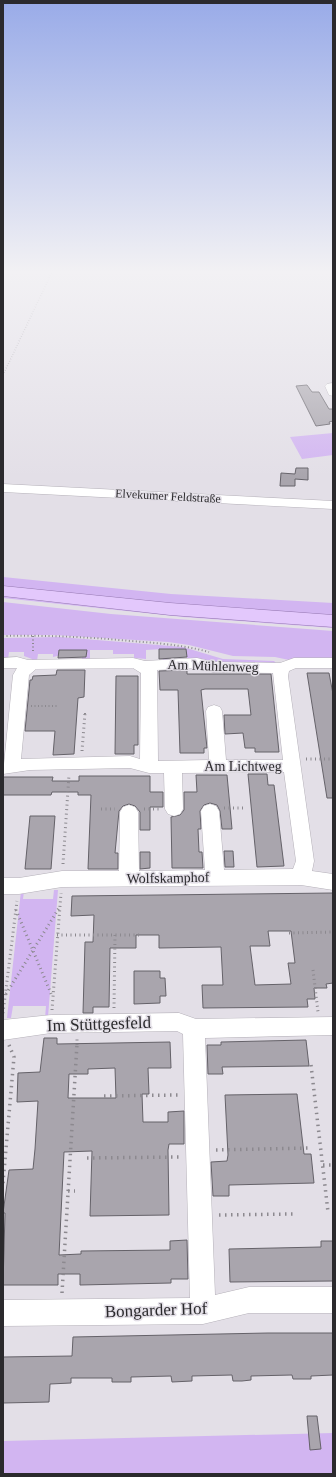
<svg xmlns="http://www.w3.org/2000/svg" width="336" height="1477" font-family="'Times New Roman',serif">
<rect width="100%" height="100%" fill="#e3dfe7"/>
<path fill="#d2b5f1" d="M333 433V455L302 459 290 437Z
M3 577 171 594 333 603V617L240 611 3 586Z
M3 596 333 626V628L183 617 3 598Z
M3 602 111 614 333 631V660H289L275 657 233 656 189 645 168 642 54 635H3Z
M60 637 183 647 223 659 274 661 278 665H219L218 662 209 660H187L186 649H169V660H163V649L146 650V659L134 658V654H113V650H90V661H82V650L53 657V654H38L37 661H31L32 659 24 656V652H9L8 659H3V638Z
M54 890H58L48 1017 45 1018 46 1006H13L11 1018H7L21 891H24L23 899H53Z
M333 1433V1474H3V1441Z"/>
<path fill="#a9a5ad" stroke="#656269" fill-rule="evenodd" d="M307 385 312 392H319L329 409H333V421L329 422 330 424 316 426 296 386Z
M296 468H308V480L295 479V486H280L281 473 295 474Z
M159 649H186L187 657 159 659Z
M59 650H87L86 657 58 658Z
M57 670H85L84 697 78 698 74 754 53 755 55 731H25L30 680H32L33 676 56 675Z
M187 670V674H271L279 752H255V748H245L243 733 225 734 224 715H251L248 689H205L201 690 207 748H204V753H180L178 690H160L159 671Z
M307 673H329L333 694V798H327Z
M116 676H138V745H134V754H115Z
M248 774H267L268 785H274L284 866 257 867Z
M196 775H227L232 829H222L220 811 217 805 210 803 204 805 200 811 201 829H198L199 852H202L203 868H172L171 817 180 815 184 810V792H197Z
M79 776H150V792H163V807H150V830H140V812L135 806 129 804 123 806 119 811 115 853H118V869H88L91 795H78V792H52L51 795H3V777H53L52 781H79Z
M30 816H55L51 869H25Z
M224 851H233L234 867H225Z
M140 852H150V868L140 869Z
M333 893V983L326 984 327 988H314L315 999H307L308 1007 203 1008 202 985H223L221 947 159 948V935H136V948H110L109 1007H93V1013H83L85 942H93L94 915 71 916 72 896ZM268 931H291L295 963H288L291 984 255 985 250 946H270Z
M134 971H160V978H165L166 996H160V1003L134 1004Z
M44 1038H57V1044L170 1042 171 1068H148L149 1094H142L143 1122H168V1112L184 1111V1144H169L168 1150 169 1215 90 1216 92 1151 64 1152 59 1255 81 1254V1251L170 1250V1241L187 1240 188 1279H171V1283L80 1285V1274H58V1285H3L5 1213H3L9 1170 33 1169 35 1149 38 1101 17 1102 18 1073 40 1072ZM115 1068 116 1098H68L69 1074H88V1069Z
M306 1040 309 1066 222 1067 223 1074H208L207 1045H221V1042Z
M297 1094 304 1154H311L314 1183 229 1185V1196H213L211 1162 227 1161 228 1155 225 1095Z
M321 1241H333V1281L230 1282 229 1249 321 1247Z
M268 1333H333V1375L311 1376V1379H293L292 1375 251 1376V1380L242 1381H233L232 1375 192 1376V1381L172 1382 171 1376 131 1377V1382H112V1378H71V1383L50 1384 49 1402 3 1403V1357L72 1356 73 1337Z
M307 1416H317L321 1449 310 1450Z"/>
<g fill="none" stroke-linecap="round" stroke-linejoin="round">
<defs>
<path id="minor" d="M333 383V396L329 395 325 386 327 384Z
M3 484 333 501V509L3 492Z
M17 657 28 660 133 658 145 661 197 658 213 662 280 663 294 658H333V668H296L289 671 288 676 314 861 312 871 333 874V890L301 885 62 887 19 894H3V878H19L62 871H119L120 812 123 807 129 805 135 807 138 812 139 871 205 870 201 811 204 806 210 804 216 806 219 811 224 870 293 869 296 861 284 772 182 773 183 809 180 814 174 816 168 814 165 809 164 773H149L130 768 30 770 3 774 13 675 17 668H3V658ZM133 668 141 673 140 759 130 756 21 759 29 675 36 669ZM197 668 213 672 273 673 283 760H226L222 711 220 707 214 705 208 707 206 711 209 760 158 761 157 670Z
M179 1013 196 1019 333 1017V1035L205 1038 215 1295 249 1287H333V1313H249L203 1324 3 1326V1300L190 1298 183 1034 177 1031 51 1033 3 1040V1020L51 1015Z"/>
<path id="major" d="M3 586 170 603 333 615V627L170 615 3 596Z"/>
</defs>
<use href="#minor" stroke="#b5b1b9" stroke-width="1"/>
<use href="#major" stroke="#9679b2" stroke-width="1"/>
<path stroke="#8c898f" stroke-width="1.5" stroke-dasharray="0.5 2" stroke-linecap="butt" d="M3 375 53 270"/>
<path stroke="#8c898f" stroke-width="2" stroke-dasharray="1 2.5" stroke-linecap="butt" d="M3 636C46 635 88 637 131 641 157 643 183 645 209 652
M33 636V653
M31 706H57
M85 714V712"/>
<path stroke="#8c898f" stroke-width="3" stroke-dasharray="1 3.5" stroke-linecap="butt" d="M82 751 85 713
M306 759H333
M224 808H246
M101 809H115
M144 809H159
M63 864 69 775
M16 910 52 996
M289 933 333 932
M57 935H139
M313 970 318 1012
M6 994 59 908
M114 1008 115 935
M52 1010 61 893
M3 1013 17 901
M77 1045V1038"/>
<path stroke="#8c898f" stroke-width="3.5" stroke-dasharray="1.5 4.5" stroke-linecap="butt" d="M311 1065 328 1212
M104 1096 178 1095
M216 1150 309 1148
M87 1158 180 1157
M323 1165H333
M3 1183 14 1057 9 1045
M68 1191H75
M219 1215 294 1214
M62 1293 77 1044"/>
<use href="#minor" fill="#fff" fill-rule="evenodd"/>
<use href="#major" fill="#e3c8fc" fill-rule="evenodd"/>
</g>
<linearGradient id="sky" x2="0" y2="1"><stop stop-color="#99abe8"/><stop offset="0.57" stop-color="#f2f1f4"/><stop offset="1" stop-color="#f2f1f4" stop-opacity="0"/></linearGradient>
<rect width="336" height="477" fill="url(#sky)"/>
<g text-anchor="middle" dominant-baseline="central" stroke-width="3" stroke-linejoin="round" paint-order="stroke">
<g font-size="12" fill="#2b2a2d" stroke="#e3dfe7">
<text transform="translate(168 496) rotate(3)">Elvekumer Feldstraße</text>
</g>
<g font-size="14" fill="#2b2a2d" stroke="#e3dfe7">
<text transform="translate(213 666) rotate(2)">Am Mühlenweg</text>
<text x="243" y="766">Am Lichtweg</text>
<text transform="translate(168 878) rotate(-1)">Wolfskamphof</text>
</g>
<g font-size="17" fill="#2b2a2d" stroke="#e3dfe7">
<text transform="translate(99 1024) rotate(-2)">Im Stüttgesfeld</text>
<text transform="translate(156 1310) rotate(-2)">Bongarder Hof</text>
</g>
</g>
<rect width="336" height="1477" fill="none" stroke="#2b2a2d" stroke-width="8"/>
</svg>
